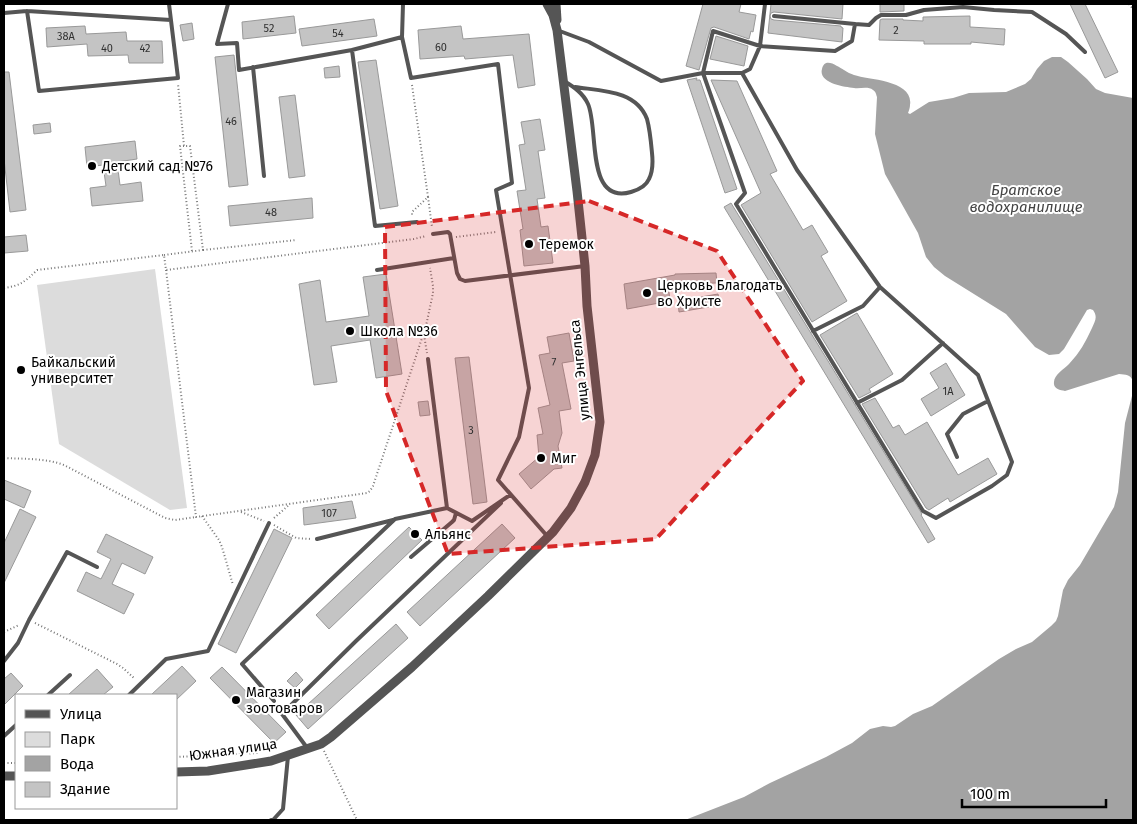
<svg xmlns="http://www.w3.org/2000/svg" width="1137" height="824" font-family="'Fira Sans',sans-serif">
<rect width="100%" height="100%" fill="#fff"/>
<path fill="#dcdcdc" d="M155 269 187 508 170 510 59 444 37 285Z"/>
<path fill="#a3a3a3" d="M1052 57H1061L1068 62 1087 79 1096 89 1105 93 1133 98V381C1130 374 1126 375 1119 374L1065 391C1060 390 1053 389 1054 382 1054 375 1064 369 1069 364 1080 352 1085 343 1092 328 1095 321 1098 317 1093 310L1090 309 1087 310 1064 349 1059 354 1049 355 1035 347 1006 314 945 276 934 267 926 257 918 233 885 174 875 134 877 97C876 94 876 92 873 90 868 86 860 89 854 88 844 87 818 83 822 69 825 56 838 67 844 70 847 72 851 74 854 75 869 80 914 80 910 105 910 108 909 110 908 113L910 114 929 102 953 98 969 93 1006 92 1025 84 1031 79 1037 69 1044 61Z
M1133 392V820H685L744 797 770 783 826 757 852 743 870 729 883 726 891 727 895 726 913 714 932 706 999 659 1016 649 1032 642 1051 626 1056 621 1058 616 1063 590 1068 580 1080 565 1114 507 1118 492 1125 423Z"/>
<path fill="#c4c4c4" stroke="#999" d="M703 4H741L739 12 756 15 753 32 751 31 749 39 714 27 711 28 699 70 686 66Z
M771 4H843L842 19 774 12 771 13 770 16 771 19 774 20 841 26V27L843 28 842 42 768 33Z
M880 4H904V11L880 12Z
M1070 4H1085L1118 72 1105 78Z
M294 16 296 33 243 39 242 22Z
M970 16V27L1005 29 1004 45 971 42V44H924V41L879 40 880 20 882 19H903V20L923 21V17Z
M374 19 377 36 302 46 299 29Z
M192 23 194 39 183 41 180 25Z
M85 26 86 34 126 32 127 41H162L163 63H129L128 55 88 56 87 44 47 47 46 28Z
M461 26 463 39 529 34 535 85 518 88 513 55 465 59 464 56 420 59 418 30Z
M716 36 748 46 744 66 710 59Z
M234 55 248 185 229 187 215 57Z
M376 60 398 206 380 209 358 62Z
M339 66 340 77 325 78 324 68Z
M4 72H9L26 210 10 212 4 159Z
M697 78 696 80H700L737 189 725 193 687 80Z
M711 80 737 81 777 171 770 174 803 230 812 225 828 252 821 256 847 301 812 322 741 205 761 193Z
M295 95 305 176 289 178 279 97Z
M540 119 545 150 538 151 545 198 537 199 541 227 548 226 553 263 524 266 520 230 523 229 517 191 526 190 519 145 525 144 521 122Z
M50 123 51 132 34 134 33 125Z
M135 141 137 159 117 162 120 185 141 182 143 201 92 206 90 188 106 186 103 165 87 167 85 147Z
M312 198 313 218 230 226 228 206Z
M731 203 922 514 921 515 935 539 928 543 724 207Z
M26 235 28 251 4 253V237Z
M716 273 717 283 668 284 670 301 627 309 624 284 675 275V274Z
M386 274 402 374 376 378 370 340 331 346 337 382 314 385 299 284 320 280 326 322 369 316 363 277Z
M718 294 720 305 679 312 678 301Z
M857 313 893 374 869 389 871 392 859 398 820 335Z
M569 333 574 361 562 363 571 409 559 411 562 433 558 446 562 468 554 469 531 489 519 474 539 457 537 435 543 434 538 408 550 405 539 355 550 353 547 337Z
M469 357 487 502 473 504 455 358Z
M946 363 965 395 931 416 921 399 939 388 930 373Z
M875 398 893 428 899 425 905 435 927 422 958 475 988 458 997 474 950 502 948 498 929 510 926 508 862 404Z
M428 401 430 415 420 416 418 402Z
M4 480 31 491 24 508 4 499Z
M352 501 356 518 304 525 303 508Z
M20 509 36 517 4 583V543Z
M502 524 515 538 420 626 407 612Z
M409 527 422 540 329 629 316 615Z
M274 529 292 538 236 653 218 644Z
M106 534 153 557 145 574 122 563 112 584 134 594 124 614 77 591 86 572 101 579 111 559 97 552Z
M396 624 408 638 308 729 296 715Z
M182 666 196 681 176 700V695H151Z
M222 667 286 732 274 743 210 678Z
M97 669 113 687 103 695H68Z
M296 672 303 680 295 688 287 681Z
M11 673 23 686 4 705V679Z"/>
<g fill="none" stroke-linecap="round" stroke-linejoin="round">
<path stroke="#777" stroke-width="2" stroke-dasharray="1 2.5" stroke-linecap="butt" d="M1129 4 1133 9
M412 85 428 197 412 212V217
M184 146H180L192 251
M428 197 432 227
M456 237 496 232
M203 250 296 240
M164 255 203 250 190 146H184L178 84
M166 270 196 517 367 493 370 491 373 486 426 326 433 293V286L430 268
M4 288C20 286 26 281 37 270L164 255 166 270 414 239 426 236
M424 335 427 353
M4 458C24 459 45 458 64 465L165 518 175 520 196 517
M241 512 264 521
M202 516 219 540 222 547 233 585
M274 518 289 505
M274 525 296 538 311 539
M35 623 117 664 123 668 135 679
M4 632 19 625
M324 751 357 820
M176 757 259 753
M4 763H16"/>
<path stroke="#555" stroke-width="4" d="M169 4 178 78 39 91 27 11 171 20
M228 4 217 44 237 43 239 70 352 50
M403 4 402 37 411 78 498 64 512 183 496 190 529 388 519 437 498 480 548 537
M4 13 27 11
M855 24 869 25 876 18 881 15H906L924 10 963 7 994 10 1032 12 1066 34 1085 52
M557 30 589 42 661 81 703 73H742L797 170 880 287 978 375 1012 462 1007 475 992 486 936 518 923 511 736 204 745 193 703 73 713 31 760 46 835 51 852 41 855 24 774 16
M402 37 352 50 375 226 417 222
M253 67 264 176
M742 73 750 69 760 46 765 4
M564 81C574 87 583 93 588 104 599 128 585 205 631 192 638 190 646 186 649 179 653 171 653 162 652 153 651 142 650 130 647 119 636 90 601 91 575 87
M433 234 448 232 450 234 457 273 460 279 465 281 585 266
M377 270 454 258
M813 331 863 306 880 287
M428 359 447 508
M857 403 902 380 943 343
M957 457 947 434 963 414 988 401
M317 539 393 520
M411 557 452 522 454 520 456 513
M4 661 18 643 29 620 67 552 97 567
M48 695 70 675
M129 695 166 659 208 651 269 523
M274 701 242 664 395 519 447 508 472 521 510 495
M4 736 16 725
M308 749 282 714 356 641 501 503
M271 820H273L283 809 288 756"/>
<path stroke="#555" stroke-width="9" d="M556 4 557 20
M176 772 208 771 271 761 321 744 331 737 412 667 488 596 553 532 571 508 585 482 595 455 600 422 587 306 585 266 577 191 557 30 553 15 547 4
M4 776H16"/>
</g>
<path fill="#d62828" fill-opacity="0.2" stroke="#d62828" stroke-width="4" stroke-dasharray="10 6" stroke-linejoin="round" d="M589 201 717 251 803 381 656 539 448 554 386 391 385 227Z"/>
<g fill="#000" stroke="#fff" stroke-width="2">
<circle cx="92" cy="166" r="5"/>
<circle cx="529" cy="244" r="5"/>
<circle cx="647" cy="293" r="5"/>
<circle cx="350" cy="331" r="5"/>
<circle cx="21" cy="370" r="5"/>
<circle cx="541" cy="458" r="5"/>
<circle cx="415" cy="534" r="5"/>
<circle cx="236" cy="700" r="5"/>
</g>
<g text-anchor="middle" dominant-baseline="central" stroke-width="4" stroke-linejoin="round" paint-order="stroke">
<g font-size="11" fill="#313131">
<text x="269" y="28">52</text>
<text x="896" y="30">2</text>
<text x="338" y="33">54</text>
<text x="66" y="36">38А</text>
<text x="441" y="47">60</text>
<text x="107" y="48">40</text>
<text x="145" y="48">42</text>
<text x="231" y="121">46</text>
<text x="271" y="212">48</text>
<text x="554" y="362">7</text>
<text x="948" y="391">1А</text>
<text x="471" y="430">3</text>
<text x="329" y="513">107</text>
</g>
<g font-size="14" fill="#000" stroke="#fff" text-anchor="start">
<text x="102" y="166">Детский сад №76</text>
<text x="539" y="244">Теремок</text>
<text x="657" y="285">Церковь Благодать<tspan x="657" dy="16">во Христе</tspan></text>
<text x="360" y="331">Школа №36</text>
<text x="31" y="362">Байкальский<tspan x="31" dy="16">университет</tspan></text>
<text x="551" y="458">Миг</text>
<text x="425" y="534">Альянс</text>
<text x="246" y="692">Магазин<tspan x="246" dy="16">зоотоваров</tspan></text>
</g>
<g font-size="14" fill="#000" stroke="#fff">
<text transform="translate(580 370) rotate(-96)">улица Энгельса</text>
<text transform="translate(233 750) rotate(-8)">Южная улица</text>
</g>
<g font-size="15" font-style="italic" fill="#444" stroke="#fff">
<text x="1026" y="190">Братское<tspan x="1026" dy="17">водохранилище</tspan></text>
</g>
</g>
<rect width="1137" height="824" fill="none" stroke="#000000" stroke-width="10"/>
<rect x="15" y="694" width="162" height="115" fill="#ffffff" stroke="#999999"/>
<rect x="25" y="710" width="25" height="8" fill="#555555" stroke="#999999"/>
<text x="60" y="719" font-size="15" fill="#000000">Улица</text>
<rect x="25" y="732" width="25" height="15" fill="#dcdcdc" stroke="#999999"/>
<text x="60" y="744" font-size="15" fill="#000000">Парк</text>
<rect x="25" y="756" width="25" height="15" fill="#a3a3a3" stroke="#999999"/>
<text x="60" y="769" font-size="15" fill="#000000">Вода</text>
<rect x="25" y="782" width="25" height="15" fill="#c4c4c4" stroke="#999999"/>
<text x="60" y="794" font-size="15" fill="#000000">Здание</text>
<path d="M962 799v8h144v-8" fill="none" stroke="#000000" stroke-width="2.5"/>
<text x="970" y="799" font-size="15" fill="#000000" stroke="#ffffff" stroke-width="4" paint-order="stroke">100 m</text>
</svg>
